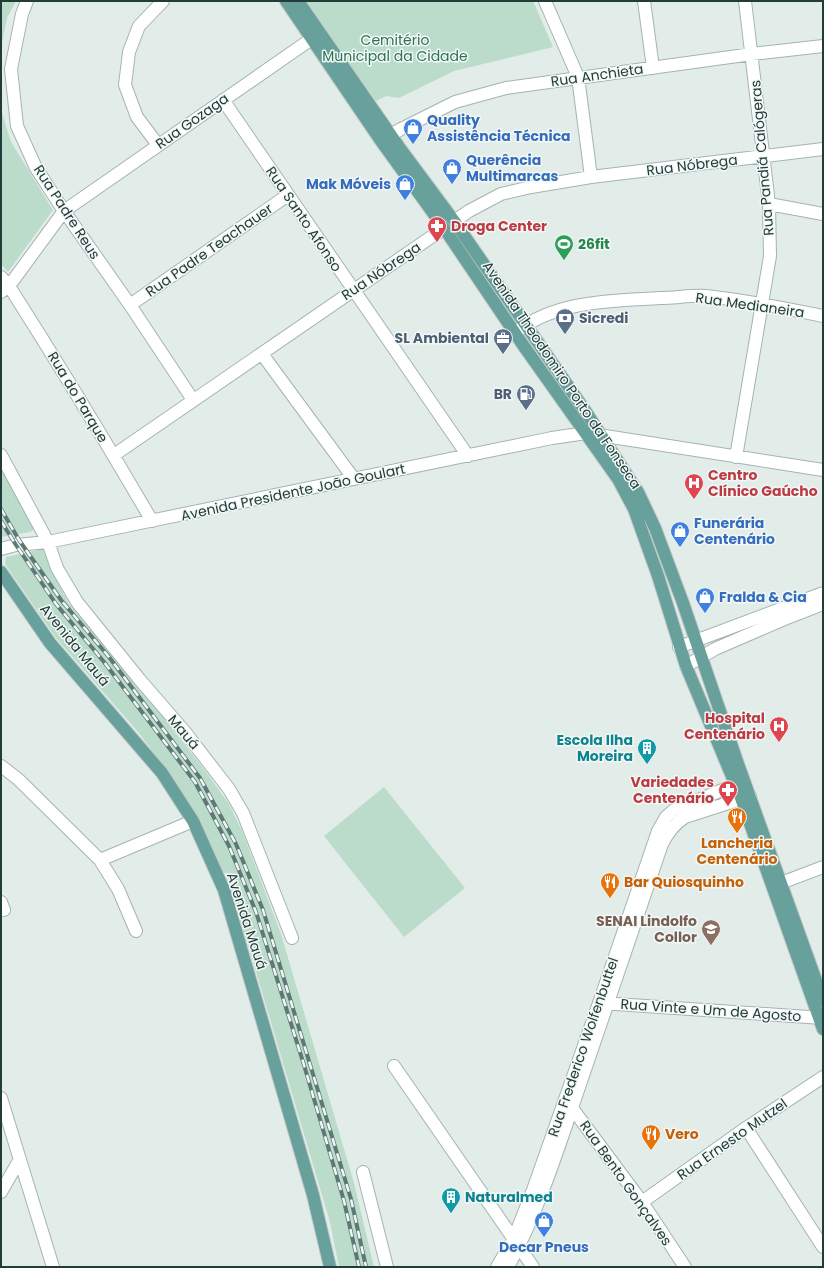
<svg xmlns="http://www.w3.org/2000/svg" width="824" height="1268" font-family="Poppins,sans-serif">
<rect width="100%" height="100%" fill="#e2ece9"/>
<path fill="#bbdcca" d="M1 1H16L7 18 1 48Z
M305 1H533L553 47 454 71 399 98 386 96 376 101 321 26Z
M1 110 11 142 53 210 8 272 1 264Z
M1 468 35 529 30 532 1 537Z
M43 549 60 587 69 604 162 715 206 772 229 804 242 831 281 934 354 1183 374 1267H339L330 1222 252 958 236 913 238 907 227 874 221 871 175 782 139 733 56 638 5 564 6 557Z
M384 787 465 888 404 937 324 836Z"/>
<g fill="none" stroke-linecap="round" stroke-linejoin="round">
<defs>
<path id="minor" d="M27 1 22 14 11 69 17 126 36 168 64 211 130 305 193 400
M545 1 578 77 591 177
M644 1 653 68
M223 100 468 456
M382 140 401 129 455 102 506 88 752 54 823 46
M158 145 137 117 125 85 129 52 139 26 163 1
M769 204 823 214
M1 277 9 286C58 363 106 442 152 521
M1 292 9 286 64 211 320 33
M130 305 288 195
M517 331C558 300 612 301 660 298 675 298 691 295 706 296 745 300 784 308 823 316
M262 354 354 479
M1 455 48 542 57 568 77 602 140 680 185 732 229 789 243 813 292 938
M114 455 469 211 501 194 531 187 591 177 823 149
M736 457 770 256 769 204 745 1
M1 549 16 545 48 542 552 438 586 433 823 470
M679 647 823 593
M686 666 715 649 782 620 823 604
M1 766 18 779 100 860 118 889 136 931
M100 860 193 821
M773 886 823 867
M1 902 4 910
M601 1003 823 1018
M394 1066 533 1267
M1 1098 53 1267
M568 1104 572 1108 642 1202 685 1267
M746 1128 823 1247
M363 1172 387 1267
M1 1192 20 1159
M642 1202 746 1128 823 1077
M497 1267 514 1238 533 1190 599 1003 658 831 666 817 674 810 744 781
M508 1267C538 1212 557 1152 577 1093 606 1010 634 927 662 844 668 832 674 824 685 817L750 796"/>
<path id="major" d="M286 1 381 141 444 228 523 345 618 479 634 509 658 576 686 666 741 798 823 1029
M298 1 399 147 454 221 586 412 638 492 655 528 683 603 738 764 823 1000
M1 572 50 643 162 773 193 821 224 890 313 1195 330 1267"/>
</defs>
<use href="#minor" stroke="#a5b4b1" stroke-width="14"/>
<use href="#major" stroke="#c1c8c8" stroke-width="14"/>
<use href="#minor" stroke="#fff" stroke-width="12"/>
<use href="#major" stroke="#68a09b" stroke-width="12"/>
<defs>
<path id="rail" d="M1 509 19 540 61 600 109 657 200 778 236 844 263 910 351 1199 366 1267
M1 521 16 545 56 604 104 662 195 782 229 846 256 912 304 1065 344 1201 359 1267"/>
</defs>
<use href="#rail" stroke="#5d7875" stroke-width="4"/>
<use href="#rail" stroke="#f2f8f6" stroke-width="2.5" stroke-dasharray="8" stroke-linecap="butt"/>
</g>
<defs>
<symbol id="shop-pin" viewBox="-11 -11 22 30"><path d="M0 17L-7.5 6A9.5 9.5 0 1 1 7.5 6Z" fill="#3f7fe0" stroke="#f2f8f6"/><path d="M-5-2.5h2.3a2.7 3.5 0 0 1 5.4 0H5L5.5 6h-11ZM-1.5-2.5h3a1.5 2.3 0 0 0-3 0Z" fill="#fff"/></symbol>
<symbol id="pharmacy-pin" viewBox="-11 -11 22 30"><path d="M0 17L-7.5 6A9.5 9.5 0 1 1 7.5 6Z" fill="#e0444e" stroke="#f2f8f6"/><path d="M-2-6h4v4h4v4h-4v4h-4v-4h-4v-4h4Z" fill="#fff"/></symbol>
<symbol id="stadium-pin" viewBox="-11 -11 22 30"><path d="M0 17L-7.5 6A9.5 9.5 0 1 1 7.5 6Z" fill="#2e9e5b" stroke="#f2f8f6"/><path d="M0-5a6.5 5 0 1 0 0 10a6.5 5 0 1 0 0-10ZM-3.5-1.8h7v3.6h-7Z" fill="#fff"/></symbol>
<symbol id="bank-pin" viewBox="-11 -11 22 30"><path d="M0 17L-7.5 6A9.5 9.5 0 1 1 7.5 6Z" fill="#5c6f8a" stroke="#f2f8f6"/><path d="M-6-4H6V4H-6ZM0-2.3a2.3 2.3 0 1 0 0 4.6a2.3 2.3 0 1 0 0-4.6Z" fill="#fff"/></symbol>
<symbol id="office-pin" viewBox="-11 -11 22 30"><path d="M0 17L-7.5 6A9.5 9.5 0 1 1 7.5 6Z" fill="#5c6f8a" stroke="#f2f8f6"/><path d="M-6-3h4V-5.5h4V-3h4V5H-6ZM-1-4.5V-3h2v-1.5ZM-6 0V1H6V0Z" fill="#fff"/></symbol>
<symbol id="fuel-pin" viewBox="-11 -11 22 30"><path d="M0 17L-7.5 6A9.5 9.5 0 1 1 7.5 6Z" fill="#5c6f8a" stroke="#f2f8f6"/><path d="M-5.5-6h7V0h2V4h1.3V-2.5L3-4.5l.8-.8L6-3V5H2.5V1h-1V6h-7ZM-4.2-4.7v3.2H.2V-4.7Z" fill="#fff"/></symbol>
<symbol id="hospital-pin" viewBox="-11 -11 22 30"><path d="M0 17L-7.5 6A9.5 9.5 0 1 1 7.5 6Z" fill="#e0444e" stroke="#f2f8f6"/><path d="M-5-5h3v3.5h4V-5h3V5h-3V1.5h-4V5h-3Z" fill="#fff"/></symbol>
<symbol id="building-pin" viewBox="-11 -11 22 30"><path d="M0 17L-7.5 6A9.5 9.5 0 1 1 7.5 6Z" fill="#0f9aa8" stroke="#f2f8f6"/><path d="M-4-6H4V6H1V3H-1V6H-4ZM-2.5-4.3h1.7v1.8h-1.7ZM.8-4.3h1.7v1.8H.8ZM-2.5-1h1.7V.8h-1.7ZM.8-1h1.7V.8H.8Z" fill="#fff"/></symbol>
<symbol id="restaurant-pin" viewBox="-11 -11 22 30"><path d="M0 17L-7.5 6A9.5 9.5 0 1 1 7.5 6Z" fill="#e8710a" stroke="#f2f8f6"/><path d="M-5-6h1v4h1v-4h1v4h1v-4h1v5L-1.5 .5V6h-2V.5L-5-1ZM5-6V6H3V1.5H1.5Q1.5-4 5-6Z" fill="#fff"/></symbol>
<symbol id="school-pin" viewBox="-11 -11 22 30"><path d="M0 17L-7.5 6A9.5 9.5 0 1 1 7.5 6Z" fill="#8d6e63" stroke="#f2f8f6"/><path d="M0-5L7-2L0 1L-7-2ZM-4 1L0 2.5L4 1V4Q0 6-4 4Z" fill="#fff"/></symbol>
</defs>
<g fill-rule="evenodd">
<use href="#shop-pin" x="402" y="117" width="22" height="30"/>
<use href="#shop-pin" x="441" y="157" width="22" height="30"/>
<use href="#shop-pin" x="394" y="173" width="22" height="30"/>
<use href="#pharmacy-pin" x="426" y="215" width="22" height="30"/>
<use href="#stadium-pin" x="553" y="233" width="22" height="30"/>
<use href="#bank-pin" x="554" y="307" width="22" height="30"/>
<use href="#office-pin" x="492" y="327" width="22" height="30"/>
<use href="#fuel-pin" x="515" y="383" width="22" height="30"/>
<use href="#hospital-pin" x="683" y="472" width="22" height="30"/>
<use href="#shop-pin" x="669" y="520" width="22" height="30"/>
<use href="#shop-pin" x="694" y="586" width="22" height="30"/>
<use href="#hospital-pin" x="768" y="715" width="22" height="30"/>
<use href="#building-pin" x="636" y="737" width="22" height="30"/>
<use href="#pharmacy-pin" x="717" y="779" width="22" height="30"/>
<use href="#restaurant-pin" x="726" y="806" width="22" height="30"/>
<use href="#restaurant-pin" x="599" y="871" width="22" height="30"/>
<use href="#school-pin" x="700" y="918" width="22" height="30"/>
<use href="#restaurant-pin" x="640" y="1123" width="22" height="30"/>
<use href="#building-pin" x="440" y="1186" width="22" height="30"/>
<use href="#shop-pin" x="533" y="1210" width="22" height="30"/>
</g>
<g text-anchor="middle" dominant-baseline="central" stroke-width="3" stroke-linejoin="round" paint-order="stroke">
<g font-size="14" fill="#2e7254" stroke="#f2f8f6">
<text x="395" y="40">Cemitério<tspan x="395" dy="16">Municipal da Cidade</tspan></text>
</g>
<g font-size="14" fill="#223c3a" stroke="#f2f8f6">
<text transform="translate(597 75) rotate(-8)">Rua Anchieta</text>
<text transform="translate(192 121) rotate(-35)">Rua Gozaga</text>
<text transform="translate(762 158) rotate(-95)">Rua Pandiá Calógeras</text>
<text transform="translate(692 165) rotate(-7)">Rua Nóbrega</text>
<text transform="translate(67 212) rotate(57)">Rua Padre Reus</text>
<text transform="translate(304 219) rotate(56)">Rua Santo Afonso</text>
<text transform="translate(209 250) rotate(-35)">Rua Padre Teachauer</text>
<text transform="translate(381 271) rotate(-34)">Rua Nóbrega</text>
<text transform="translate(750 305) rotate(8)">Rua Medianeira</text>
<text transform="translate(562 375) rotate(56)">Avenida Theodomiro Porto da Fonseca</text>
<text transform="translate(78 397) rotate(59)">Rua do Parque</text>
<text transform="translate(293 492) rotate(-12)">Avenida Presidente João Goulart</text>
<text transform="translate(75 645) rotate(51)">Avenida Mauá</text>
<text transform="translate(184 732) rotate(50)">Mauá</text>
<text transform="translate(247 921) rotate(72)">Avenida Mauá</text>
<text transform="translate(711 1010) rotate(4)">Rua Vinte e Um de Agosto</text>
<text transform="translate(583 1047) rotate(-71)">Rua Frederico Wolfenbuttel</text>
<text transform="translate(732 1139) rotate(-35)">Rua Ernesto Mutzel</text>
<text transform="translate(626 1183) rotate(55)">Rua Bento Gonçalves</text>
</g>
<g font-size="14" font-weight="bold" fill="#366cbe" stroke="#f2f8f6" text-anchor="start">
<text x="427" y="120">Quality<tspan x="427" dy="16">Assistência Técnica</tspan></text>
<text x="466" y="160">Querência<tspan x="466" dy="16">Multimarcas</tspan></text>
<text x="391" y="184" text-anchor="end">Mak Móveis</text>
<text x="694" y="523">Funerária<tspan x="694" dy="16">Centenário</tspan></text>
<text x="719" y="597">Fralda &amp; Cia</text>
<text x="544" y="1247" text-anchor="middle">Decar Pneus</text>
</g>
<g font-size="14" font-weight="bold" fill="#be3a42" stroke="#f2f8f6" text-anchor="start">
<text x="451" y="226">Droga Center</text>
<text x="708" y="475">Centro<tspan x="708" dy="16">Clínico Gaúcho</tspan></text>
<text x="765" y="718" text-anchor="end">Hospital<tspan x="765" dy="16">Centenário</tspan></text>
<text x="714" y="782" text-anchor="end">Variedades<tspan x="714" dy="16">Centenário</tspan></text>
</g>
<g font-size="14" font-weight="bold" fill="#27864d" stroke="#f2f8f6" text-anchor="start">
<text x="578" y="244">26fit</text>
</g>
<g font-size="14" font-weight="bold" fill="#4e5e75" stroke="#f2f8f6" text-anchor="end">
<text x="579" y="318" text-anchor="start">Sicredi</text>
<text x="489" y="338">SL Ambiental</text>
<text x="512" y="394">BR</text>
</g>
<g font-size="14" font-weight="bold" fill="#0d838f" stroke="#f2f8f6" text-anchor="end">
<text x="633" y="740">Escola Ilha<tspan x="633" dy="16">Moreira</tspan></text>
<text x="465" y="1197" text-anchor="start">Naturalmed</text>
</g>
<g font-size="14" font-weight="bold" fill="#c56008" stroke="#f2f8f6" text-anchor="start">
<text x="737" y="843" text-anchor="middle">Lancheria<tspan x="737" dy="16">Centenário</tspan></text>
<text x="624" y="882">Bar Quiosquinho</text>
<text x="665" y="1134">Vero</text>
</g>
<g font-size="14" font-weight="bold" fill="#785e54" stroke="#f2f8f6" text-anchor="end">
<text x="697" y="921">SENAI Lindolfo<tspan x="697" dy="16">Collor</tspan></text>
</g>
</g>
<rect width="824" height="1268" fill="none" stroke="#223c3a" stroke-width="4"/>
</svg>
